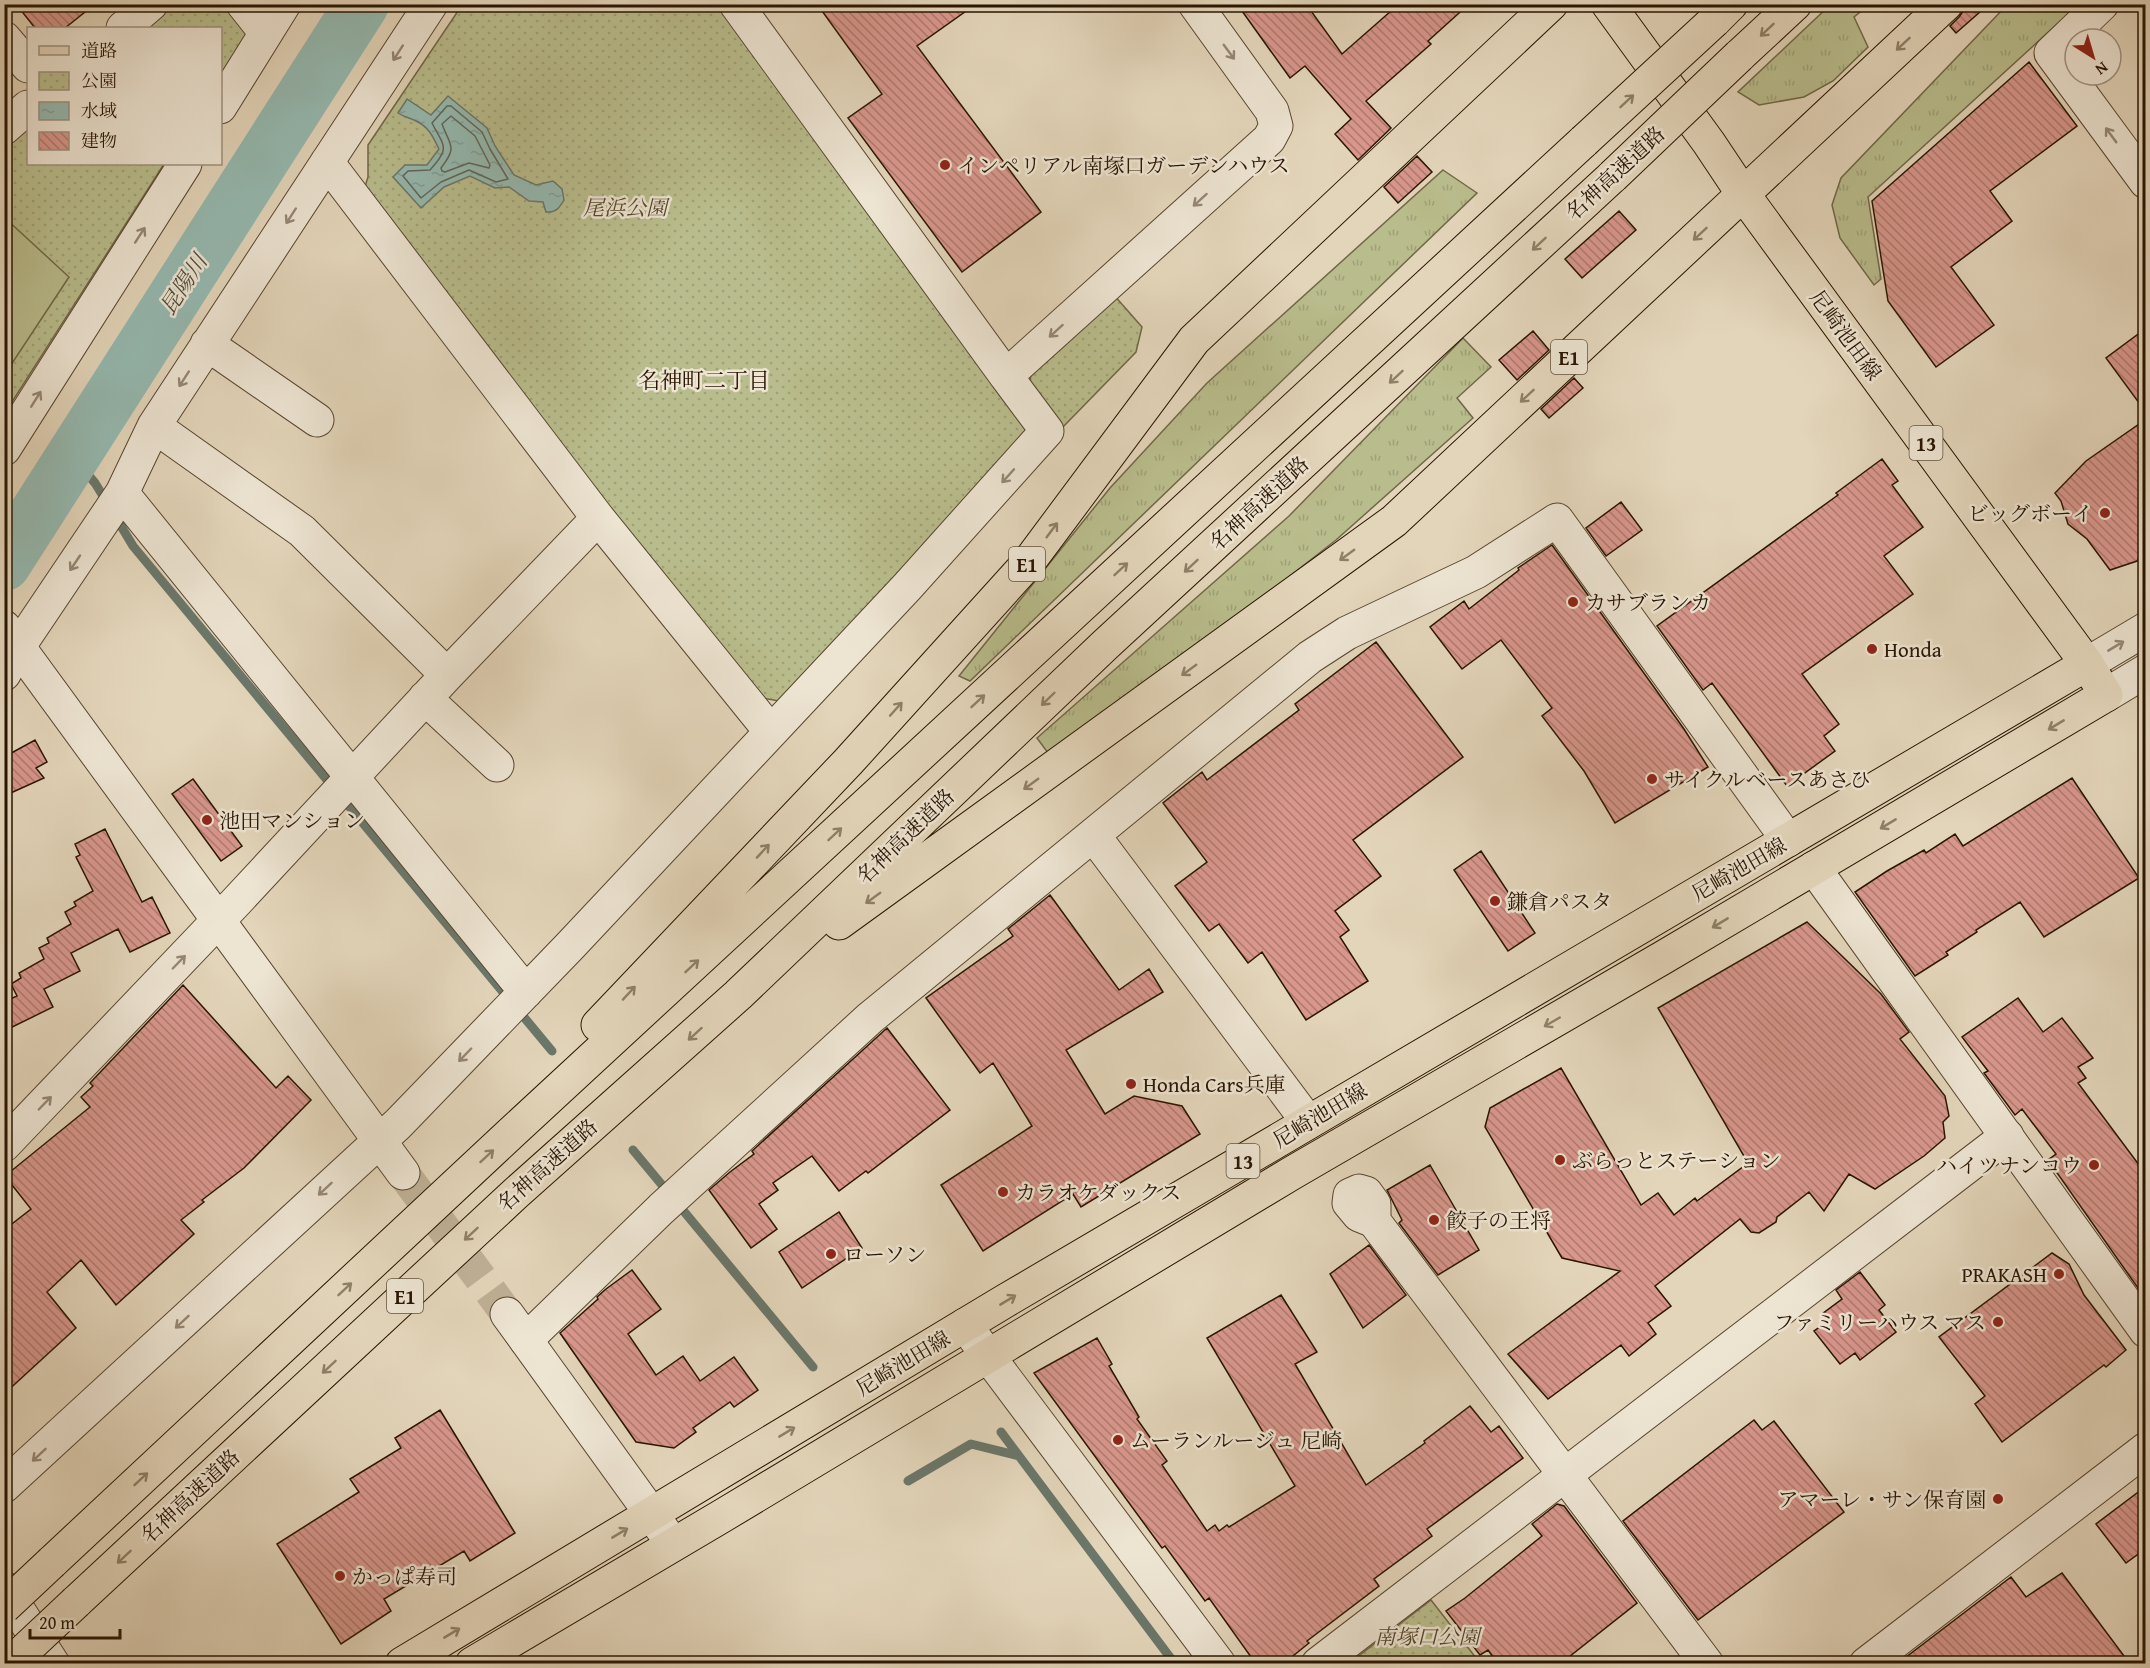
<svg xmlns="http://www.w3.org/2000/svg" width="2150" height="1668" font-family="'Gentium Book Plus','Noto Serif JP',serif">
<defs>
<pattern id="grass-tufts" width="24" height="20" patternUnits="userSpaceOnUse" patternTransform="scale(1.5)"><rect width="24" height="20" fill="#b9bc8c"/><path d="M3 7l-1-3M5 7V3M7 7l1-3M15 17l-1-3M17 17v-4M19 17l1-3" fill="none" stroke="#9fa177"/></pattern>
<pattern id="park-dots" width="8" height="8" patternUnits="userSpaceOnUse" patternTransform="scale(1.5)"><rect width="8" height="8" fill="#b9bc8c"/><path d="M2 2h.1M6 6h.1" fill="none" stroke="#9fa177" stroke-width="1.8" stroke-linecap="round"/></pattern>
<pattern id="water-ripples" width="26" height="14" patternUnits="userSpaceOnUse" patternTransform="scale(1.5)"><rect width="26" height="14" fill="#95b9b0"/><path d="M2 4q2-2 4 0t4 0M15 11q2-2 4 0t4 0" fill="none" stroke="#809e96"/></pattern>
<pattern id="building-back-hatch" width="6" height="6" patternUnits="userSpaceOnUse" patternTransform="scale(1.5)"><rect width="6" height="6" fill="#d8968c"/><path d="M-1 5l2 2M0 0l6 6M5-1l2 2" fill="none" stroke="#af7970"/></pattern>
</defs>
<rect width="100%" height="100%" fill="#e3d5ba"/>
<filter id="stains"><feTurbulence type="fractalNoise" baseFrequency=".00333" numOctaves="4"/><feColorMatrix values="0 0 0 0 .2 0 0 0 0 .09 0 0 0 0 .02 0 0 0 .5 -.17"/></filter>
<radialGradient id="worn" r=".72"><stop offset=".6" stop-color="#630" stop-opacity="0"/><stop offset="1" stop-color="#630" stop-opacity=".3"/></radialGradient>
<path fill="url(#grass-tufts)" stroke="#716847" stroke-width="1.5" d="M1830 5H1869L1854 17 1868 47 1833 81 1804 97 1759 105 1738 92Z
M2007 5H2078L1868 197 1881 279 1874 285 1840 238 1832 205 1841 178Z
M1443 170 1477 193 970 681 959 676 1110 488 1207 383Z
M1463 338 1491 367 1457 398 1473 418 1336 540 1148 687 1051 757 1037 738 1289 516Z"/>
<path fill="url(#park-dots)" stroke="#716847" stroke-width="1.5" d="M228 4 248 31 221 74 220 28H144L172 5Z
M462 5H721L1031 434 779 701 756 697 364 190 368 177V145Z
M28 128V164H164L5 413 4 148Z
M1113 294 1142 327 1136 352 1059 431 1030 387 1031 370Z
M1431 1600 1480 1663H1360L1356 1658Z"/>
<path fill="#b9bc8c" stroke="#716847" stroke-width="1.5" d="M5 218 69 277 5 374Z"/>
<path fill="url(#water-ripples)" stroke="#6a776a" stroke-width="1.5" d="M448 96 487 128 495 146 514 175 536 185 553 181 562 189 564 200C559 208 556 213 546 212L543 202 529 201 509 187 495 188 470 176 444 187 421 208 393 177 405 165H427L439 149C433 137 429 127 416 121 410 118 404 117 398 113L407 99 431 115Z"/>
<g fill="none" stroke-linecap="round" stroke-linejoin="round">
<path stroke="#5f6759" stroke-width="1.5" d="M447 106H451L482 132 490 149 508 179 496 182 469 170 441 182 421 198 403 176 408 171 430 170C451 147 444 147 432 123Z
M451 116 475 136 490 165 489 168 469 163 445 172 442 171 441 168C458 146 450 146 442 124Z"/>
<path stroke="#6a776a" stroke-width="9" d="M72 456 95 483 108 504
M115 516 133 546 552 1051
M633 1150 813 1367
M1001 1432 1175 1664
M908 1481 971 1444 1019 1456"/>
<path stroke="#95b9b0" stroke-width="54" d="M4 564 362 4"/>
</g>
<path fill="url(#building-back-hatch)" stroke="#291502" stroke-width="1.5" d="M16 4H95L65 28H35Z
M817 4H976L917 46 1041 212 962 272 848 118 882 94Z
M1237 4H1306L1342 54 1399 4H1469L1428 41 1431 44 1366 101 1391 128 1358 160 1335 134 1351 119 1305 66 1290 78Z
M1964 4H1989L1956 33 1950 26 1959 17 1964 10Z
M2029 62 2077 126 1990 191 2012 221 1951 267 1994 325 1936 367 1888 301 1872 201Z
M1417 156 1432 172 1398 203 1384 187Z
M1619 211 1636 230 1582 278 1565 259Z
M2145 329V411L2106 358Z
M1533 331 1549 350 1517 380 1499 360Z
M1574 378 1583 388 1549 418 1541 409Z
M2145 420V548L2137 561 2110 570 2087 539 2068 524 2061 501 2055 493 2086 461Z
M1882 459 1898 481 1892 485 1923 527 1884 556 1913 594 1802 674 1839 724 1824 736 1835 751 1787 786 1712 683 1703 690 1657 626 1838 495 1836 493Z
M1621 502 1642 530 1606 556 1586 528Z
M1552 545 1684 729 1708 767 1615 823 1584 771 1542 716 1552 708 1501 640 1462 669 1430 627 1464 601 1469 609 1519 570 1518 568Z
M1376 642 1463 757 1353 840 1381 876 1335 911 1349 930 1340 937 1368 981 1306 1020 1262 952 1248 963 1219 924 1209 931 1175 886 1207 862 1163 803 1202 772 1207 780 1299 710 1295 704Z
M35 740 47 762 36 768 44 778 4 796V757Z
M2072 778 2139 878 2044 937 2020 902 1976 930 1977 932 1946 952 1948 955 1915 976 1855 892 1887 871 1924 850 1926 853 1955 834 1963 846Z
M193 779 242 846 221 861 172 794Z
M105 829 142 902 152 897 170 933 130 952 118 929 71 953 80 971 44 989 53 1007 4 1031V1002L17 996 11 984 21 978 19 973 44 959 39 948 49 943 47 938 71 924 65 912 76 906 74 902 93 891 76 857 80 855 75 844Z
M1481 851 1535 933 1508 951 1454 870Z
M1050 895 1119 990 1149 969 1163 992 1066 1050 1105 1114 1134 1096 1182 1106 1200 1134 1081 1207 1073 1194 983 1251 941 1185 1032 1126 993 1063 980 1073 926 998 1013 936 1008 929Z
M1807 922 1881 994 1909 1032 1900 1039 1945 1096 1949 1116 1943 1122 1945 1138 1924 1156 1875 1189 1849 1174 1824 1211 1809 1192 1777 1217 1776 1222 1759 1233 1751 1232 1740 1219 1655 1286 1671 1306 1648 1323 1656 1334 1629 1356 1621 1345 1548 1399 1508 1354 1620 1271 1562 1258 1485 1127 1490 1108 1561 1068 1641 1205 1658 1193 1674 1215 1695 1198 1697 1201 1748 1163 1658 1008Z
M183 985 276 1088 288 1076 311 1100 244 1168 202 1200 204 1202 181 1220 194 1234 116 1305 81 1260 47 1292 76 1328 4 1394V1230L31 1209 5 1176 90 1107 81 1097 93 1086 90 1083Z
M2018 998 2043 1032 2062 1018 2093 1058 2078 1067 2086 1078 2078 1083 2145 1173V1298L2048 1160 2056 1154 2022 1109 2015 1115 1984 1073 1988 1071 1962 1037Z
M887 1028 950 1110 868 1173 866 1171 839 1191 812 1156 773 1183 778 1190 759 1204 777 1229 751 1248 709 1190 730 1172 754 1154 752 1151Z
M1430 1165 1479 1250 1438 1275 1399 1223 1402 1220 1387 1190Z
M839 1212 862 1248 802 1288 779 1252Z
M1369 1245 1406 1295 1363 1328 1330 1274Z
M2052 1253 2069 1264 2084 1295 2126 1350 2106 1367 2104 1365 2002 1442 1975 1404 1985 1396 1939 1337Z
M632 1270 661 1309 628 1334 656 1375 683 1356 700 1381 734 1357 758 1390 734 1407 730 1402 693 1428 696 1432 674 1448 636 1442 560 1333 598 1299 597 1297 606 1289Z
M1860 1272 1885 1305 1879 1310 1896 1332 1860 1360 1855 1353 1840 1364 1814 1331 1827 1322 1822 1314 1842 1299 1836 1290Z
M1281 1295 1317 1352 1295 1364 1366 1485 1425 1443 1424 1441 1470 1406 1491 1432 1499 1426 1523 1458 1427 1529 1432 1536 1374 1579 1379 1586 1307 1641 1309 1643 1283 1664H1256L1209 1598 1205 1601 1165 1546 1162 1548 1034 1373 1097 1338 1112 1364 1109 1366 1139 1417 1137 1419 1167 1461 1162 1465 1207 1531 1215 1525 1219 1531 1227 1525 1229 1527 1295 1486 1207 1338Z
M440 1410 515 1533 470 1561 464 1551 384 1599 391 1611 341 1644 277 1544 359 1492 350 1479 401 1448 395 1438Z
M1754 1420 1762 1430 1774 1421 1844 1512 1698 1620 1623 1521Z
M2145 1487V1549L2126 1563 2096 1524Z
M1557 1504 1564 1506 1637 1603 1560 1664H1498L1488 1650 1480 1655 1446 1611 1465 1598 1542 1536 1532 1524Z
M2062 1573 2130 1664H1897L2011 1577 2026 1597Z"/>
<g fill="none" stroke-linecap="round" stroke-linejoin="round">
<path stroke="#beaf95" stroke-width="33" stroke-dasharray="33 16" stroke-linecap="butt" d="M403 1173 507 1314"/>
<defs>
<path id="minor" d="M243 4 266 33
M736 4 1006 376
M2102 4 2051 53 2146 182
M123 28 151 4
M4 38 28 66
M220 107 284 4
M4 128 28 107
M327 162 598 518 771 732
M207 344 317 420
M154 426 302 531 447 675
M4 449 185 164
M122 493 526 992
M4 674 19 646 122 493 154 426 431 4
M425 698 497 765
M1094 836 1308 1122
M4 1145 235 903 447 675 598 518
M1374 1221V1204L1366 1193 1359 1191 1350 1195 1349 1203 1359 1215 1374 1221 1707 1664
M526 1340 661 1209 870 1018 1310 657 1347 633 1476 572 1557 520 1788 840
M4 1486 398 1124 570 946 771 732 907 587 1047 431 1006 376 1269 139 1276 126 1272 111 1195 4
M4 1588 53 1664
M1318 1664 2007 1136
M1866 1664 2146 1449"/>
<path id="tertiary" d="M4 627 403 1173
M2087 664 2146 629
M2106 695 2146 671
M1814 868 2146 1331
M507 1314 673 1544
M965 1325 1219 1664"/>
<path id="primary" d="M402 1664 1005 1301 2087 664
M472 1664 722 1516 1292 1173 1664 957 2106 695 2087 664 1743 194 1709 143 1608 4"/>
<path id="motorway" d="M1714 21 1731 4
M1739 56 1795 4
M839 923 1394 521 1946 4
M598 1025 848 762 1028 563 1194 340 1551 4
M52 1562 510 1134 1584 141
M76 1602 515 1194 738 995 1105 645 1613 176"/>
</defs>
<use href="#minor" stroke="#584530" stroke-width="35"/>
<use href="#tertiary" stroke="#584530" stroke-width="35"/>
<use href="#primary" stroke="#291502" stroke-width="35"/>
<use href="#motorway" stroke="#291502" stroke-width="35"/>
<use href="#minor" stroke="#ede4d2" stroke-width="33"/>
<use href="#tertiary" stroke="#ede4d2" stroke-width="33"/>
<use href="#primary" stroke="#e3d5ba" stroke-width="33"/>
<use href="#motorway" stroke="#e3d5ba" stroke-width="33"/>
<defs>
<path id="motorway-bridge" d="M1584 141 1714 21
M1613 176 1739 56
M4 1607 52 1562
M10 1664 76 1602"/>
</defs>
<use href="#motorway-bridge" stroke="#291502" stroke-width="35" stroke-linecap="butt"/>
<use href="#motorway-bridge" stroke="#e3d5ba" stroke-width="33"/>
</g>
<defs><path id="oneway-shaft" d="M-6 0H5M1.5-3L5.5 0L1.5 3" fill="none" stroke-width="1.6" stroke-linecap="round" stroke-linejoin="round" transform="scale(1.5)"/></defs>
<g stroke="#8f7f67">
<use href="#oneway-shaft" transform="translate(1767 30) rotate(137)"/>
<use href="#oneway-shaft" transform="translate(1903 44) rotate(137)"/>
<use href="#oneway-shaft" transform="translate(1627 101) rotate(-43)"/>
<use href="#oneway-shaft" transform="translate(1700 234) rotate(137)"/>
<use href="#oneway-shaft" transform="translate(1539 244) rotate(137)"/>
<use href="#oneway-shaft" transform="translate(1396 377) rotate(137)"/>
<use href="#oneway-shaft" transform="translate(1527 396) rotate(137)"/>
<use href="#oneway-shaft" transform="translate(1052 530) rotate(-53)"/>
<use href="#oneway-shaft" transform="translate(1347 555) rotate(144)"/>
<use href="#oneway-shaft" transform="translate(1191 566) rotate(137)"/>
<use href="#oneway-shaft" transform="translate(1121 569) rotate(-43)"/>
<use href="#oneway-shaft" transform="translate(1189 670) rotate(144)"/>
<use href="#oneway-shaft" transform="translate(1048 699) rotate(136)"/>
<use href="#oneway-shaft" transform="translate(978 701) rotate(-43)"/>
<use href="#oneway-shaft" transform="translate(896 709) rotate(-48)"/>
<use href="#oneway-shaft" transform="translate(2056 725) rotate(149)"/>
<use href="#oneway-shaft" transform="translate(1031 784) rotate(144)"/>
<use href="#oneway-shaft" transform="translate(1888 824) rotate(149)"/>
<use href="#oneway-shaft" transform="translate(835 834) rotate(-43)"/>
<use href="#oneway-shaft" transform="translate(763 851) rotate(-47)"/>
<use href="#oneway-shaft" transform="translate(873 898) rotate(144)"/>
<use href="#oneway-shaft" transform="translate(1720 923) rotate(149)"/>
<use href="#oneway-shaft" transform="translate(692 966) rotate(-43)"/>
<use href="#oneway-shaft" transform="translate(629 993) rotate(-47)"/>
<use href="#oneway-shaft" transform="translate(1552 1022) rotate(150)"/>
<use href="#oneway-shaft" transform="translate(695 1034) rotate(138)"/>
<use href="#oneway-shaft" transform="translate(487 1156) rotate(-43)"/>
<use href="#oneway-shaft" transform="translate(471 1234) rotate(137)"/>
<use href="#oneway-shaft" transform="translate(345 1289) rotate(-43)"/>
<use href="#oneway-shaft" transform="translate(1008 1300) rotate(-31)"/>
<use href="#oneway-shaft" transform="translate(329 1367) rotate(137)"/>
<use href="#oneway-shaft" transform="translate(787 1432) rotate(-31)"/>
<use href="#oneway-shaft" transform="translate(141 1479) rotate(-43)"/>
<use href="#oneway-shaft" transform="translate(620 1533) rotate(-31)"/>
<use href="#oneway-shaft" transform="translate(124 1557) rotate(137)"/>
<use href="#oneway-shaft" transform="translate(452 1633) rotate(-31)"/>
</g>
<g stroke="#958774">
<use href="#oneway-shaft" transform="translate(1229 52) rotate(54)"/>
<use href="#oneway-shaft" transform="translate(398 53) rotate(123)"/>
<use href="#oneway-shaft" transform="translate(2111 135) rotate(-126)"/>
<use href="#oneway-shaft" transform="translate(1200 200) rotate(138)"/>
<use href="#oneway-shaft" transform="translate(291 216) rotate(123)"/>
<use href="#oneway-shaft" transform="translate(140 235) rotate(-57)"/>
<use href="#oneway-shaft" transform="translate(1056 331) rotate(138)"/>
<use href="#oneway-shaft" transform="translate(184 379) rotate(123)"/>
<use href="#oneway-shaft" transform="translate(36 399) rotate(-58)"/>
<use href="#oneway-shaft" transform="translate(1008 476) rotate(132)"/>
<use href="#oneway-shaft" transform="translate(75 563) rotate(124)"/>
<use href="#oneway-shaft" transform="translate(2116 646) rotate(-31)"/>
<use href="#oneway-shaft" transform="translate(179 962) rotate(-46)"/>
<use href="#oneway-shaft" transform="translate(465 1055) rotate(134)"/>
<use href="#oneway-shaft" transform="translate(45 1103) rotate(-46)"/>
<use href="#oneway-shaft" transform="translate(325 1189) rotate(137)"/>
<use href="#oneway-shaft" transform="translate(182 1322) rotate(137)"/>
<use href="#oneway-shaft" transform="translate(39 1455) rotate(137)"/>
</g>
<g fill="#8f2418" stroke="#ede4d2" stroke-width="2">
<circle cx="945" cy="165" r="6"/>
<circle cx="2105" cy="513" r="6"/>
<circle cx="1573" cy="602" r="6"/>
<circle cx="1872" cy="649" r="6"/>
<circle cx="1652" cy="779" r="6"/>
<circle cx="207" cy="820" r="6"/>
<circle cx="1495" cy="901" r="6"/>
<circle cx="1131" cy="1084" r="6"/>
<circle cx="1560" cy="1160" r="6"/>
<circle cx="2094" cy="1165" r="6"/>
<circle cx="1003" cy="1192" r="6"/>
<circle cx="1434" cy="1220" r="6"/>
<circle cx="831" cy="1254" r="6"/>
<circle cx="2059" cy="1274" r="6"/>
<circle cx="1998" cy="1322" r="6"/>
<circle cx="1118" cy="1440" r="6"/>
<circle cx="1998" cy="1499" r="6"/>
<circle cx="340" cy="1576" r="6"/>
</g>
<g text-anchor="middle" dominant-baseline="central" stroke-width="5" stroke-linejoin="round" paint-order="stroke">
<g fill="#ede4d2" stroke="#645340" stroke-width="1.5">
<rect x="1551" y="340" width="36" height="34" rx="4.5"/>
<rect x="1909.5" y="426" width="33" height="34" rx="4.5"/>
<rect x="1009" y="547" width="36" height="34" rx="4.5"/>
<rect x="1226.5" y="1144" width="33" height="34" rx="4.5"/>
<rect x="387" y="1279" width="36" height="34" rx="4.5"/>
</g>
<g font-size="20" font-weight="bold" fill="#291502">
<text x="1569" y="357">E1</text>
<text x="1926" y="443">13</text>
<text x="1027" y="564">E1</text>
<text x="1243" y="1161">13</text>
<text x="405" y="1296">E1</text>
</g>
<g font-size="21" fill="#291502" stroke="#ede4d2" text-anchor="start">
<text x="957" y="165">インペリアル南塚口ガーデンハウス</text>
<text x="2093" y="513" text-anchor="end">ビッグボーイ</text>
<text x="1585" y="602">カサブランカ</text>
<text x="1884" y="649">Honda</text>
<text x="1664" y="779">サイクルベースあさひ</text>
<text x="219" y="820">池田マンション</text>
<text x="1507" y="901">鎌倉パスタ</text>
<text x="1143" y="1084">Honda Cars兵庫</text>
<text x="1572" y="1160">ぶらっとステーション</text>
<text x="2082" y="1165" text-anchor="end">ハイツナンコウ</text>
<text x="1015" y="1192">カラオケダックス</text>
<text x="1446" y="1220">餃子の王将</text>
<text x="843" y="1254">ローソン</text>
<text x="2047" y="1274" text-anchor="end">PRAKASH</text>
<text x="1986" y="1322" text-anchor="end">ファミリーハウス マス</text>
<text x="1130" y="1440">ムーランルージュ 尼崎</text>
<text x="1986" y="1499" text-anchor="end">アマーレ・サン保育園</text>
<text x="352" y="1576">かっぱ寿司</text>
</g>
<g font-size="21" fill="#291502" stroke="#ede4d2">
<text transform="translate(1615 173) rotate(-43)">名神高速道路</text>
<text transform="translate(1846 335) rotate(54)">尼崎池田線</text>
<text transform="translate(1259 503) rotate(-43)">名神高速道路</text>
<text transform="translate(905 836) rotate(-44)">名神高速道路</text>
<text transform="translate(1739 869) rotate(-30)">尼崎池田線</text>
<text transform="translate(1320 1115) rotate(-31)">尼崎池田線</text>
<text transform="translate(547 1165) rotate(-42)">名神高速道路</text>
<text transform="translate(903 1363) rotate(-31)">尼崎池田線</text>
<text transform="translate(190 1496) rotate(-43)">名神高速道路</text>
</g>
<g font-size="21" font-style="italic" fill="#54472b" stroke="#ede4d2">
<text x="625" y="207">尾浜公園</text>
<text x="1427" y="1636">南塚口公園</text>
</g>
<g font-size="22" font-style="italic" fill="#4f4e3f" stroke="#ede4d2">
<text transform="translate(183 284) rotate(-57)">昆陽川</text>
</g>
<g font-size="22" fill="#291502" stroke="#ede4d2">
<text x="704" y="380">名神町二丁目</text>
</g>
</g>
<rect width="2150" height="1668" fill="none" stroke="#e3d5ba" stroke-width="24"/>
<rect x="6" y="6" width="2138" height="1656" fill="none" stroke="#291502" stroke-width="3"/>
<rect x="12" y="12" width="2126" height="1644" fill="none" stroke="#291502" stroke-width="1.5"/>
<rect x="27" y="27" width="195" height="138" fill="#ede4d2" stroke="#9f917f" stroke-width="1.5"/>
<rect x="39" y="46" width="30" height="9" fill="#e3d5ba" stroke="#9f917f" stroke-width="1.5"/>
<text x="81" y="57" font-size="18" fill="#291502">道路</text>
<rect x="39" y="72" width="30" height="18" fill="url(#park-dots)" stroke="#9f917f" stroke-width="1.5"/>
<text x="81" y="87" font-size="18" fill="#291502">公園</text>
<rect x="39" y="102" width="30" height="18" fill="url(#water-ripples)" stroke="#9f917f" stroke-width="1.5"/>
<text x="81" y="117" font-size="18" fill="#291502">水域</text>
<rect x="39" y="132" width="30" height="18" fill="url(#building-back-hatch)" stroke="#9f917f" stroke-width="1.5"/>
<text x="81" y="147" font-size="18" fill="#291502">建物</text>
<g transform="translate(2093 57) rotate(143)"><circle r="28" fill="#ede4d2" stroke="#9f917f" stroke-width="1.5"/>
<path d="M0-4.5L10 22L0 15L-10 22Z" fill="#8f2418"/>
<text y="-9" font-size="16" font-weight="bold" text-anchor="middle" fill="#291502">N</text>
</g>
<path d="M30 1629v9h90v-9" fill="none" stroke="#291502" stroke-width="3"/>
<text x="39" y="1629" font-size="18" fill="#291502" stroke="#ede4d2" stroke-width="4.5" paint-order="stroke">20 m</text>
<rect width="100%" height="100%" filter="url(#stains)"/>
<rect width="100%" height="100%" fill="url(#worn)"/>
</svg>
